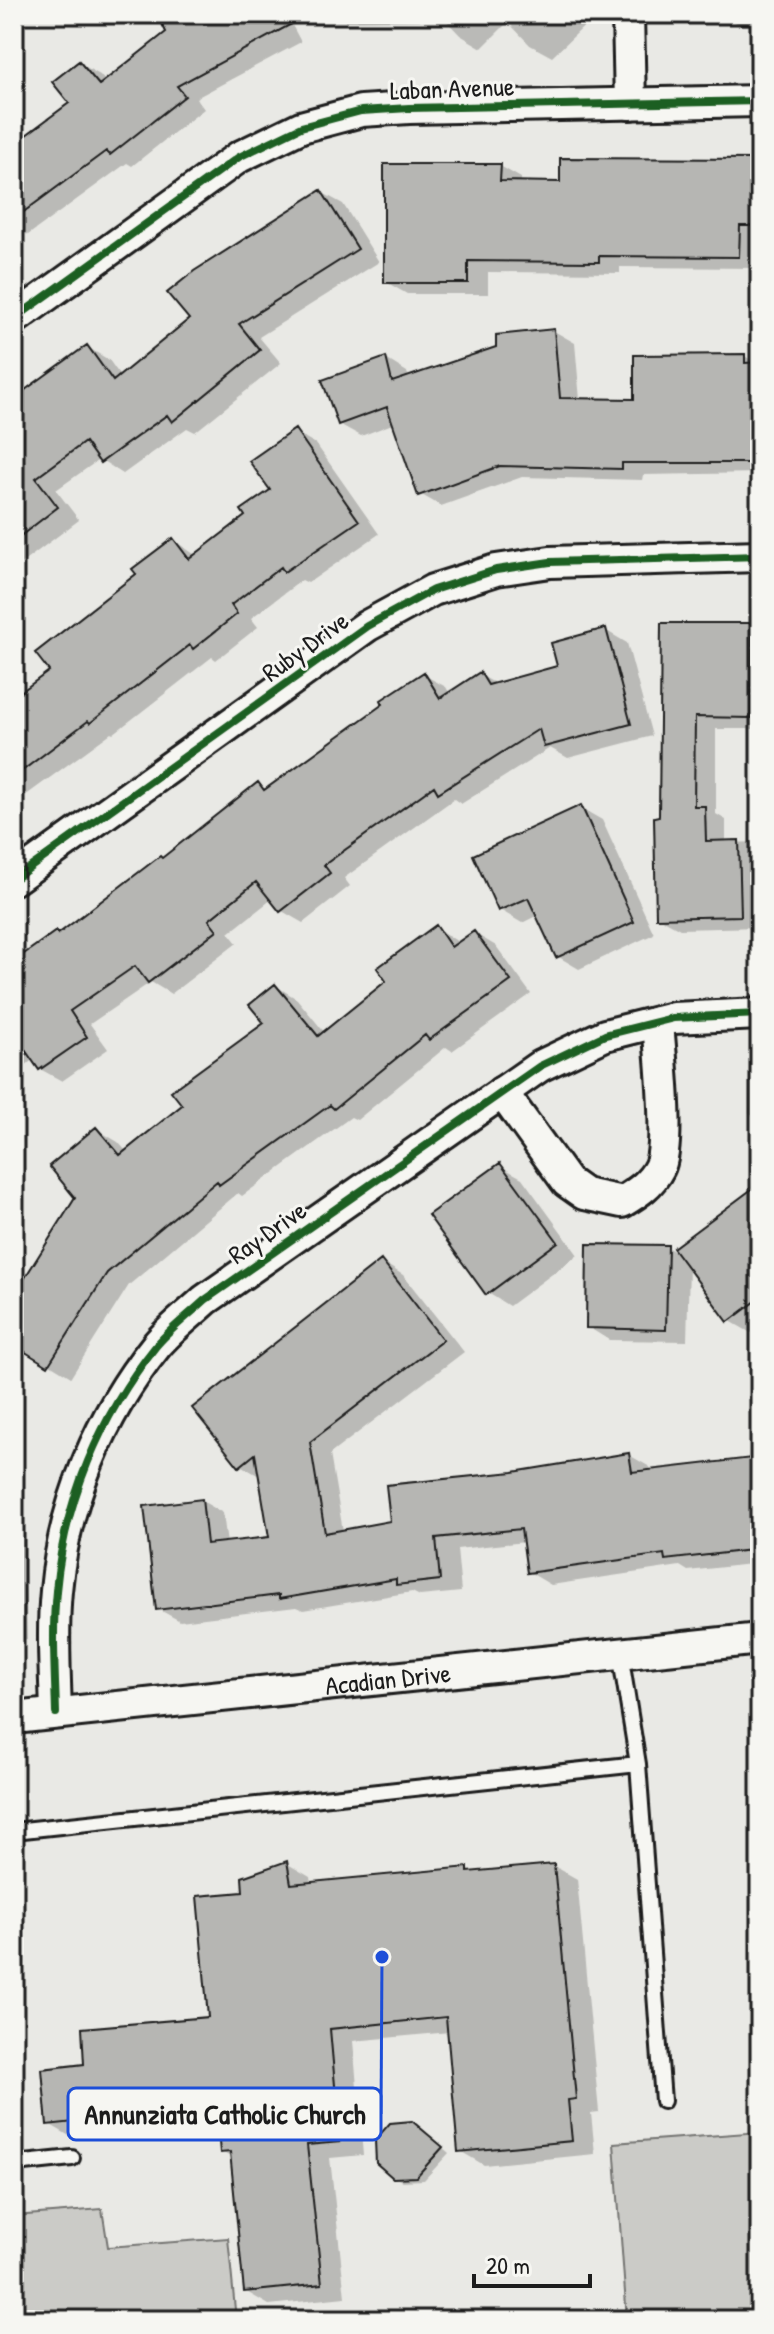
<svg xmlns="http://www.w3.org/2000/svg" width="774" height="2334" font-family="'Patrick Hand',sans-serif">
<rect width="100%" height="100%" fill="#e9e9e5"/>
<filter id="ink" filterUnits="userSpaceOnUse"><feTurbulence type="fractalNoise" baseFrequency=".0125" numOctaves="2"/><feDisplacementMap in="SourceGraphic" scale="16" xChannelSelector="R" yChannelSelector="G"/><feConvolveMatrix kernelMatrix="1 2 1 2 8 2 1 2 1" color-interpolation-filters="sRGB"/></filter>
<g filter="url(#ink)">
<path fill="#cbcbc7" stroke="#747472" stroke-width="2" d="M760 2132V2320H627L614 2143Z
M102 2209 108 2247 228 2238 236 2320H14V2216Z"/>
<path fill="#0003" d="M159 14H286L301 42 196 98 204 109 132 166 127 163 28 235 22 232 14 239V136L22 140 72 103 79 63 100 75 106 82 169 32Z
M323 14H420V20L335 21Z
M440 14H597L552 57 530 45 508 22 482 48 460 35Z
M721 14H760V26H742Z
M760 160V268L620 267V273L488 272V294H407L386 282 500 166 521 178V184H562Z
M321 192 343 204 379 262 259 337 281 363 195 432 187 428 123 474 100 459 56 490 79 520 14 569V400L87 347 109 360 121 377 191 320Z
M554 331 575 343 580 400 636 401 744 356 760 364V473L643 475 642 480 522 477 441 506 420 494 395 423 361 436 339 424 386 359 407 372 409 379Z
M295 432 316 444 379 534 308 583 302 580 251 618 258 627 216 660 212 657 113 734 111 733 14 804V700L52 672 173 540 197 556 248 516 273 490Z
M663 625H751L760 628V729H716V814L726 820V843L760 842V927L680 929 658 917Z
M605 630 627 643 652 736 568 758 550 748 461 804 454 799 344 878 350 886 303 923 282 911 272 899 229 933 237 943 171 994 151 982 90 1024 108 1049 62 1081 40 1069 34 1059 14 1074V963L59 935 164 860 258 785 268 790 424 675 446 687 450 694 480 675 498 685 560 668Z
M581 808 602 820 654 934 579 969 557 956 538 915 522 923 500 910Z
M436 928 460 943 474 933 496 946 531 994 452 1051 446 1047 357 1120 351 1117 242 1196 238 1193 129 1285 71 1377 14 1342V1280L22 1286 77 1197 96 1129 118 1142 127 1152 185 1106 267 1024 276 986 297 999 325 1033 389 981Z
M750 1072H760V1120L749 1114Z
M500 1166 522 1178 578 1255 509 1306 488 1293Z
M760 1197V1327L751 1333 730 1321 689 1266 687 1341 609 1340 588 1327 667 1247 678 1254Z
M382 1262 403 1275 464 1352 330 1454 343 1531 392 1523 513 1474 629 1455 650 1467 651 1472 760 1459V1563L688 1571 680 1566 551 1585 529 1572 525 1542 457 1549 461 1592 420 1596 412 1592 303 1610 296 1607 180 1621 158 1609 202 1501 223 1513 227 1544 271 1539 261 1477 240 1465Z
M14 1525 24 1531 27 1639 14 1640Z
M286 1863 310 1877 311 1884 467 1869 474 1873 554 1866 577 1879 599 2112 591 2113 595 2154 484 2165 460 2151 450 2032 353 2041 363 2155 330 2158 345 2297 269 2305 245 2291 232 2158 222 2152 219 2122 73 2138 49 2124 86 2066 210 2019 246 1894Z
M420 2128 449 2153 424 2180 402 2181 394 2177Z"/>
<path fill="#b6b6b3" stroke="#1c1c1c" stroke-width="2" d="M157 14H310L177 86 185 96 110 155 106 151 14 219V144L69 103 52 82 79 61 99 85 166 32Z
M560 158 760 159V226H740L739 257 599 256V262L468 261V283H384V164H501L500 181 560 182Z
M321 190 358 249 239 324 260 350 172 422 167 415 100 463 85 442 36 478 58 507 14 541V398L87 345 113 381 189 319 167 293 194 271Z
M554 329 560 398 634 399V355L745 354V363L760 362V463H622V469L500 466 418 496 387 407 338 425 322 380 386 357 392 382 496 347V335Z
M295 429 359 521 284 572 281 567 231 605 237 614 193 649 190 645 90 723 88 721 14 777V697L49 671 35 653 136 574 132 569 173 538 189 559 245 516 241 510 270 490 249 461Z
M661 623H752L751 718 695 717 694 806H705L706 841 739 840 741 916 656 918 654 817 659 816Z
M606 628 631 724 544 747 539 729 438 793 434 786 324 865 330 873 280 912 256 882 209 920 217 930 148 983 135 966 70 1011 87 1037 39 1070 14 1034V961L56 931 58 934 160 856 162 858 258 782 264 790 383 704 381 700 424 672 440 698 480 672 488 685 557 666 551 643Z
M581 805 634 922 556 958 528 898 498 911 473 855Z
M436 925 451 947 474 931 511 981 429 1040 425 1035 334 1109 330 1105 219 1185 217 1181 107 1273 48 1366 14 1345V1295L75 1198 49 1166 96 1127 120 1155 182 1105 171 1091 264 1023 249 1005 275 984 318 1036 386 981 377 968Z
M500 1163 558 1242 486 1295 428 1215Z
M760 1183V1298L728 1322 673 1248Z
M587 1244 668 1245 666 1330 586 1328Z
M381 1260 443 1340 310 1442 325 1533 390 1521 386 1485 513 1472 629 1453 632 1472 760 1457V1549L665 1560 664 1554 527 1573 521 1529 436 1538 440 1580 396 1585V1579L279 1599V1595L156 1610 144 1506 202 1499 207 1544 269 1537 255 1454 239 1467 192 1408Z
M287 1861 291 1884 468 1867V1872L554 1864 576 2099 568 2100 572 2141 458 2152 446 2017 330 2029 340 2142 307 2145 322 2284 244 2292 230 2152 220 2153 216 2107 47 2125 42 2069 84 2064 82 2028 208 2017 197 1896 243 1892 242 1877Z
M412 2121 443 2147 416 2177 393 2178 376 2163 375 2140 390 2123Z"/>
<g fill="none" stroke-linecap="round" stroke-linejoin="round">
<defs>
<path id="service" d="M620 1653 638 1764 663 2101
M14 1831 638 1764
M14 2155 15 2164 72 2158"/>
<g id="minor">
<path d="M628 14 630 104"/>
<path d="M14 319 239 157 301 127 361 111 409 108 760 101"/>
<path d="M14 879 367 626 433 590 496 570 550 562 760 556"/>
<path d="M502 1092 567 1182 584 1194 622 1202C637 1193 651 1184 659 1168 671 1144 660 1053 658 1022"/>
<path d="M56 1713C55 1673 52 1631 56 1591 64 1502 100 1416 156 1346 170 1329 189 1315 205 1300L540 1066 605 1035 673 1018 760 1014"/>
<path id="s1" d="M14 1718 760 1639"/>
</g>
</defs>
<use href="#service" stroke="#1c1c1c" stroke-width="20"/>
<use href="#minor" stroke="#1c1c1c" stroke-width="36"/>
<use href="#service" stroke="#f6f6f2" stroke-width="14"/>
<use href="#minor" stroke="#f6f6f2" stroke-width="30"/>
<defs>
<path id="cycleway" d="M14 319 239 157 301 127 361 111 409 108 760 101
M14 879 367 626 433 590 496 570 550 562 760 556
M56 1713C55 1673 52 1631 56 1591 64 1502 100 1416 156 1346 170 1329 189 1315 205 1300L540 1066 605 1035 673 1018 760 1014"/>
</defs>
<use href="#cycleway" stroke="#f6f6f2" stroke-width="13"/>
<use href="#cycleway" stroke="#1b5e20" stroke-width="8"/>
</g>
</g>
<g text-anchor="middle" dominant-baseline="central" stroke-width="6" stroke-linejoin="round" paint-order="stroke">
<g font-size="26" fill="#1c1c1c" stroke="#f6f6f2">
<text transform="translate(452 88) rotate(-2)">Laban Avenue</text>
<text transform="translate(305 646) rotate(-36)">Ruby Drive</text>
<text transform="translate(267 1232) rotate(-35)">Ray Drive</text>
<text stroke="none"><textPath href="#s1" startOffset="376">Acadian Drive</textPath></text>
</g>
</g>
<path fill="none" stroke="#1d4ed8" stroke-width="3" d="M382 1957L381 2114"/>
<circle fill="#1d4ed8" stroke="#f6f6f2" stroke-width="3" cx="382" cy="1957" r="8"/>
<rect fill="#f6f6f2" stroke="#1d4ed8" stroke-width="3" x="68" y="2088" width="313" height="52" rx="8"/>
<g font-size="28" text-anchor="middle" font-weight="bold" fill="#1c1c1c">
<text x="225" y="2124">Annunziata Catholic Church</text>
</g>
<rect width="774" height="2334" fill="none" stroke="#f6f6f2" stroke-width="48"/>
<rect x="24" y="24" width="726" height="2286" fill="none" stroke="#1c1c1c" stroke-width="3" filter="url(#ink)"/>
<path d="M474 2274v12h116v-12" fill="none" stroke="#1c1c1c" stroke-width="4"/>
<text x="486" y="2274" font-size="24" fill="#1c1c1c" stroke="#f6f6f2" stroke-width="6" paint-order="stroke">20 m</text>
</svg>
